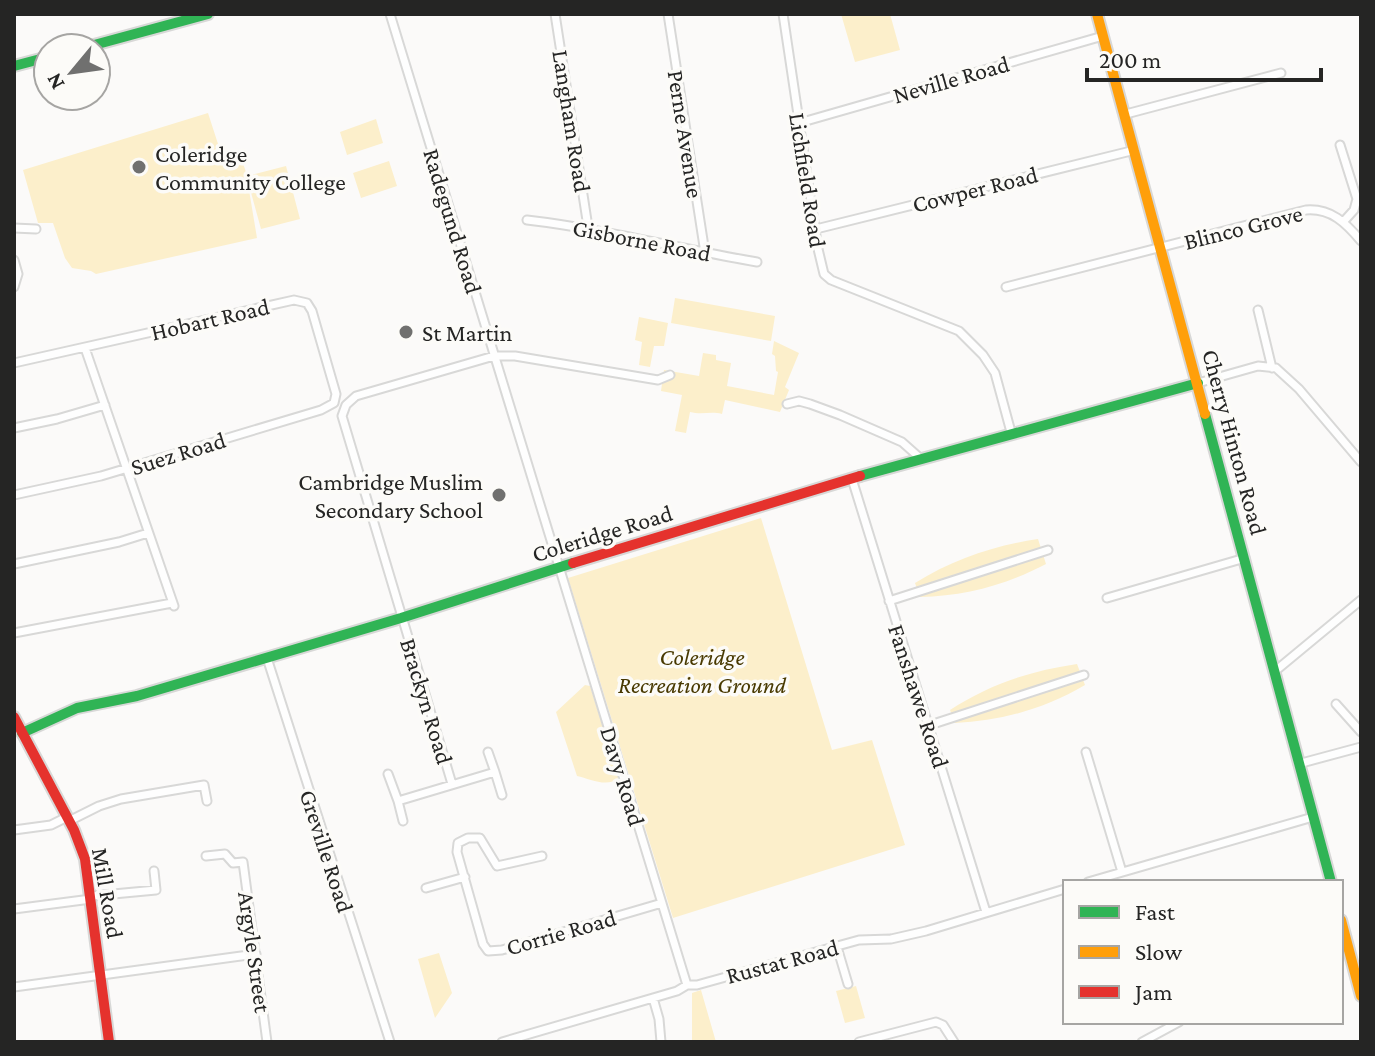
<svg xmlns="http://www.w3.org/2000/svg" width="1375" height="1056" font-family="'Crimson Pro',serif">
<rect width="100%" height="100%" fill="#fbfaf9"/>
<path fill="#fcefcb" d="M841 14H890L900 50 855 62Z
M208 113 219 147C236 155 243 157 247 176L286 166 300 219 261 229 247 178 257 238 96 274 91 271 72 268 65 258 53 223H38L23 170Z
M376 119 383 143 347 155 340 132Z
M389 161 397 186 361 198 353 173Z
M675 298 775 316 771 341 671 323Z
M639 317 668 323 664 346H654L650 367 639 365 642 342 635 340Z
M774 341 799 353 785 387 789 390 780 412 725 400 722 414C711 411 702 415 690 412L686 433 675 431 682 395 661 391 664 370 699 376 703 353 716 355V360L731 363 727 386 774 395 778 372 776 371 775 356 772 354Z
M761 518 832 750 872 740 905 845 673 918 568 578Z
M1038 539 1046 564C1006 585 965 596 920 597L915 583C954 559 993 546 1038 539Z
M1077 664 1085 685C1044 709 1001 721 955 723L950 710C990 684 1030 671 1077 664Z
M585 685 590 686 619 778C607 788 590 779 577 776L556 712Z
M439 953 452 993 435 1018 418 959Z
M856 986 865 1018 845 1023 836 991Z
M701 990 716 1042H692V993Z"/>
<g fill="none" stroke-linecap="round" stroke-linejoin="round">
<defs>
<path id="street" d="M390 14 687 985
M555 14 588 227
M668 14 705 253
M783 14 818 249 824 274 831 280 959 331 983 355 995 373 1011 432
M1126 114 1281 73
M799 123 1103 36
M1340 145 1357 199 1354 210 1344 221
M527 220C605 229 680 249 757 262
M14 228 36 229
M816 229 1135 150
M14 260 18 274 14 287
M1006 287 1306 210C1331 208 1346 223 1361 241
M1258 310 1272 368
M85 348 174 606
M14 363 294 300 307 303 312 311 336 394 334 403 321 410 101 476 14 495
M1198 383 1258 366 1276 368 1299 389 1361 462
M787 404 799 401 810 404 840 415 902 442 920 458
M14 428 57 419 105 405
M852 479 986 912
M14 564 119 542 148 533
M1107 598 1245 558
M889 601 1048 550
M14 633 172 603
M267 658 390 1042
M1274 672 1361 600
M1336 704 1361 732
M930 725 1084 675
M1086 752 1122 872
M1298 764 1361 747
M495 772 502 795
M388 774 398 801
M452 784 342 416 346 405 356 396 494 356H515L658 380 670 375
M69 821 99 806 121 799 204 785 207 801
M403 821 398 801 495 772 488 752
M14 830 51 825 67 817
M206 856 225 854 233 863 243 862 267 1042
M542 856 497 866 480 838H468L458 843 457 852 483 944 488 951 502 950 662 903
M1088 882 1313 817
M426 888 465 877
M92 896 156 890 154 871
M14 909 91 899
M837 947 848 984
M14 987 256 954
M653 998 659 1019 661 1042
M502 1042 677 991 687 985H697L859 940 891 939 926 931 1065 889
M859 1042 936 1022 943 1025 954 1042
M1142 1042 1179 1022"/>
<path id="fast" d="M83 48 208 14
M14 66 48 57
M1205 414 1331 882
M860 476 1198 383
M22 733 77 708 137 696 401 618 573 563"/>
<path id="slow" d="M1097 14 1205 414
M1341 920 1361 996"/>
<path id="jam" d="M573 563 860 476
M14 717 74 830 85 859 109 1042"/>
</defs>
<use href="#street" stroke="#d8d8d7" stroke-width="11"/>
<use href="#fast" stroke="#d8d8d7" stroke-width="14"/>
<use href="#slow" stroke="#d8d8d7" stroke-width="14"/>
<use href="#jam" stroke="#d8d8d7" stroke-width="14"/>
<use href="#street" stroke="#fefefe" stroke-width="7"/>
<use href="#fast" stroke="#30b455" stroke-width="10"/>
<use href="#slow" stroke="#ff9f0a" stroke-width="10"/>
<use href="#jam" stroke="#e5322d" stroke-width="10"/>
</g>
<g fill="#70706f" stroke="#fcfbf8" stroke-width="3">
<circle cx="139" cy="167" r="8"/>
<circle cx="406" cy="332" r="8"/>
<circle cx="499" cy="495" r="8"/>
</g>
<g text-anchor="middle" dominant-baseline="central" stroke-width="7" stroke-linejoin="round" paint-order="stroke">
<g font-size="24" fill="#252524" stroke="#fcfbf8">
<text transform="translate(951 79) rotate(-16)">Neville Road</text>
<text transform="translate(572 121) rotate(81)">Langham Road</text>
<text transform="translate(686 134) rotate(81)">Perne Avenue</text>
<text transform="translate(808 180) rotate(81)">Lichfield Road</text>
<text transform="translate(975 189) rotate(-14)">Cowper Road</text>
<text transform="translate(453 221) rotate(73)">Radegund Road</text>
<text transform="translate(1243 227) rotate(-14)">Blinco Grove</text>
<text transform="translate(642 240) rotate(11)">Gisborne Road</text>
<text transform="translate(210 319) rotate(-13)">Hobart Road</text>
<text transform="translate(1235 442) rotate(75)">Cherry Hinton Road</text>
<text transform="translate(178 453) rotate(-17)">Suez Road</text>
<text transform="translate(602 533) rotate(-17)">Coleridge Road</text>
<text transform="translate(919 696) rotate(72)">Fanshawe Road</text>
<text transform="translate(427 701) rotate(73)">Brackyn Road</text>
<text transform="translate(623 776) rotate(73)">Davy Road</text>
<text transform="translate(327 851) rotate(72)">Greville Road</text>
<text transform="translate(108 893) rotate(80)">Mill Road</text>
<text transform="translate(561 932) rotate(-16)">Corrie Road</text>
<text transform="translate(255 952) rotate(82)">Argyle Street</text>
<text transform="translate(782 961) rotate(-15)">Rustat Road</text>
</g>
<g font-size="24" fill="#252524" stroke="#fcfbf8" text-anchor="start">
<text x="155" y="153">Coleridge<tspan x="155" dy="28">Community College</tspan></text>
<text x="422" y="332">St Martin</text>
<text x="483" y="481" text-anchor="end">Cambridge Muslim<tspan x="483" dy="28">Secondary School</tspan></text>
</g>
<g font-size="24" font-style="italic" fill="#483901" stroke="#fcfbf8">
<text x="702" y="656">Coleridge<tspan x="702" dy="28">Recreation Ground</tspan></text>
</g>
</g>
<rect width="1375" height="1056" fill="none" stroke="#252524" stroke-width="32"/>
<rect x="1063" y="880" width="280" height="144" fill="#fcfbf8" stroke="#a6a5a3" stroke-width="2"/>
<rect x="1079" y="906" width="40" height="12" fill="#30b455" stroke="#a6a5a3" stroke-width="2"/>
<text x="1135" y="920" font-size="24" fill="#252524">Fast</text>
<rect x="1079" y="946" width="40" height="12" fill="#ff9f0a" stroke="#a6a5a3" stroke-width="2"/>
<text x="1135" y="960" font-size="24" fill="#252524">Slow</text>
<rect x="1079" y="986" width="40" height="12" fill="#e5322d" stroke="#a6a5a3" stroke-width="2"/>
<text x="1135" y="1000" font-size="24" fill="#252524">Jam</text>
<g transform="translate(72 72) rotate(241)"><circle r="38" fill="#fcfbf8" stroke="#a6a5a3" stroke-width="2"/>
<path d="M0-6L14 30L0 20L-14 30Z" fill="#70706f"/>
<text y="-12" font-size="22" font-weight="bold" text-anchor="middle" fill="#252524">N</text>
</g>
<path d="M1087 68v12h234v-12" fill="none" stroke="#252524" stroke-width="4"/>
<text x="1099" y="68" font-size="24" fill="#252524" stroke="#fcfbf8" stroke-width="6" paint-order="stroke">200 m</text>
</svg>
